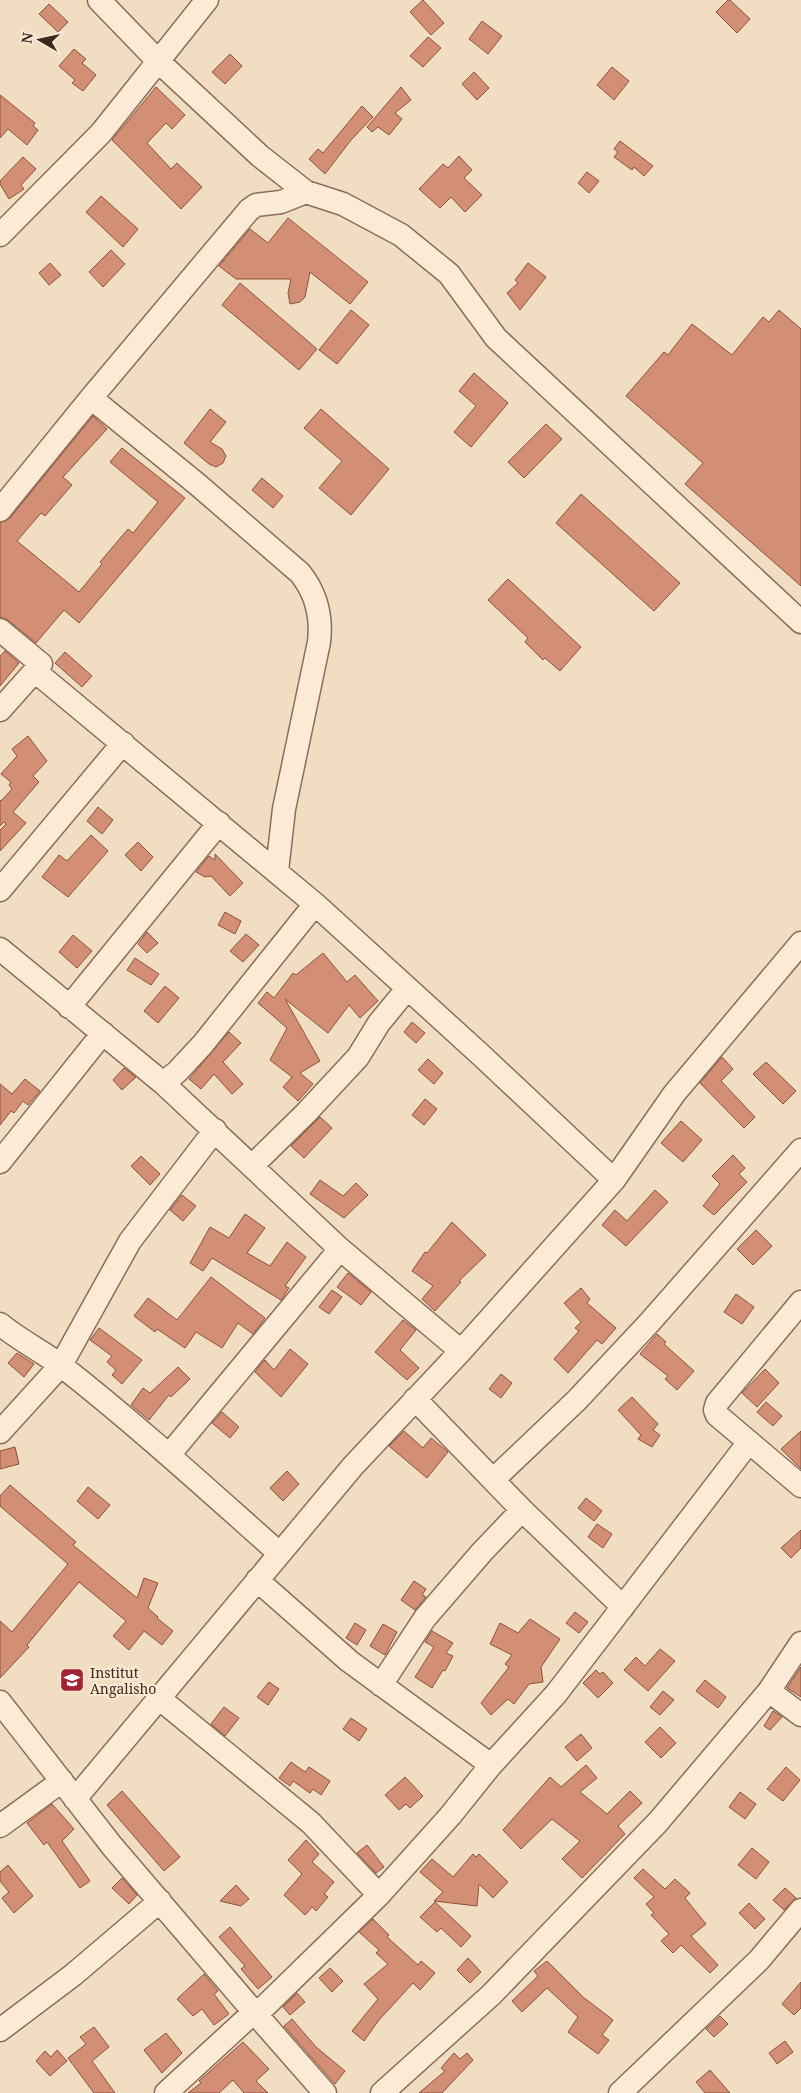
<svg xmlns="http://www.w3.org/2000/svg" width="801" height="2093" font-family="'Noto Serif',serif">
<rect width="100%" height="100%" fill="#f1ddc2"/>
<path fill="#d28f75" stroke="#8e513c" d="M423 0 444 23 431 35 410 12Z
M728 0H730L750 19 737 33 716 12Z
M49 4 68 22 58 32 39 14Z
M482 21 502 36 488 54 469 39Z
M428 37 441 48 423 67 410 56Z
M74 49 86 59 82 63 96 75 83 91 72 83 75 80 59 66Z
M230 54 242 66 225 84 212 72Z
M612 67 629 81 614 100 597 85Z
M474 72 489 88 477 100 462 84Z
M156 87 185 115 172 129 166 123 147 143 171 169 177 163 202 187 181 209 112 140Z
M401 87 411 100 395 113 402 119 389 135 378 127 372 132 367 127Z
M0 95 35 123 33 126 38 130 27 145 8 129 0 138Z
M362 106 373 117 351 140 325 174 309 159 318 149 323 153Z
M620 141 653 166 644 176 634 167 632 170 614 157 618 152 614 149Z
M459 156 472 170 464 178 482 195 465 212 451 197 440 208 419 189 443 164 448 168Z
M23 157 36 169 21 185 24 189 9 199 0 184V181Z
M587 172 599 181 589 193 578 183Z
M101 196 138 229 123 247 86 212Z
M288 218 368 282 350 304 310 272 305 297 300 302 290 304 288 293 291 279H236L219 266 250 229 268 243Z
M111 250 125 264 103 287 89 272Z
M50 263 61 275 49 285 39 273Z
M528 263 546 277 520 310 507 293 518 283 515 280Z
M240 283 317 349 299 370 222 305Z
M351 310 369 325 337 364 319 350Z
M779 310 801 329V586L685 484 703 463 626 396 664 352 668 355 692 324 732 355 763 317 769 322Z
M474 373 508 403 471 447 454 432 476 406 459 391Z
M210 409 226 422 210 442 222 449 226 456 223 463 216 467 209 464 184 443Z
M321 409 389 469 351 515 319 488 342 461 304 428Z
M93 416 107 429 63 477 72 485 45 516 41 513 17 541 79 592 102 564 100 562 128 529 133 533 158 502 110 462 122 448 185 498 79 623 64 610 36 643 8 620 0 617V523L10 518Z
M546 424 562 439 524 478 508 462Z
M262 478 283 496 273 508 252 490Z
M581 494 680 583 654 611 556 523Z
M508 579 581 647 560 671 545 658 543 660 525 642 528 638 488 600Z
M5 651 19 663 0 686V656Z
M65 652 92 676 82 687 55 663Z
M28 736 47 761 33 776 39 782 13 812 26 823 0 851V830L6 824 4 822 0 826V800L1 801 12 789 9 785 11 782 1 774 17 756 12 749Z
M98 807 113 820 102 834 87 821Z
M91 835 108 851 68 897 42 877 59 855 67 861Z
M138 842 153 857 141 871 125 855Z
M215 854 243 883 230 896 211 876 205 877 196 872 209 856 215 860Z
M225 912 241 921 235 934 218 925Z
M147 932 158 943 147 953 138 944Z
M246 934 259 945 243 962 230 951Z
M73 935 92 951 77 968 59 952Z
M323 953 347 982 355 975 378 1001 360 1018 349 1005 328 1033 285 999 320 1061 300 1073 313 1084 298 1101 283 1087 292 1077 270 1060 287 1028 258 1003 267 992 274 998 293 973 296 975Z
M135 958 159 974 151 985 127 970Z
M165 986 179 998 158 1023 144 1011Z
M412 1022 425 1033 416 1043 404 1032Z
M229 1032 241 1043 223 1062 243 1084 232 1094 214 1074 201 1089 189 1079Z
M722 1057 733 1069 721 1081 755 1117 744 1128 700 1083Z
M428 1059 443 1073 434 1084 418 1070Z
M766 1062 796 1091 783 1104 753 1074Z
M124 1068 136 1077 122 1090 113 1080Z
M25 1079 40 1091 28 1105 23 1101 14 1113 11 1111 0 1125V1084L12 1094Z
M425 1099 437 1109 424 1125 412 1115Z
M320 1117 332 1128 304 1158 291 1146Z
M681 1121 702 1140 683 1162 661 1143Z
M733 1155 745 1168 739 1174 747 1182 714 1215 703 1206 720 1184 712 1176Z
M141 1156 160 1174 150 1185 131 1166Z
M320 1180 343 1196 356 1183 368 1195 344 1218 310 1194Z
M655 1190 668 1202 626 1246 602 1225 615 1210 627 1221Z
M182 1195 196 1206 183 1221 170 1210Z
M245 1214 265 1228 247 1253 270 1266 287 1242 306 1257 285 1286 289 1288 281 1300 212 1258 203 1271 190 1263 210 1227 229 1238Z
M452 1222 486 1255 459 1281 461 1282 435 1311 422 1299 433 1286 412 1271 425 1252 427 1253Z
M756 1230 772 1246 753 1265 737 1249Z
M348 1273 371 1292 361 1305 337 1287Z
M211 1277 265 1318 253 1334 238 1323 222 1348 196 1332 185 1348 157 1329 155 1332 134 1316 148 1298 177 1320Z
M581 1288 590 1299 587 1303 616 1328 602 1344 597 1340 568 1373 554 1359 579 1331 575 1328 581 1322 564 1303Z
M332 1290 342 1297 329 1314 319 1307Z
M736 1294 754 1307 742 1324 724 1312Z
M403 1320 416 1330 400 1350 419 1368 407 1380 375 1352Z
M99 1328 142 1360 122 1384 112 1375 116 1370 107 1362 112 1356 90 1340Z
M657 1334 666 1342 664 1344 694 1371 677 1390 665 1379 668 1376 640 1354Z
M290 1349 308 1364 281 1397 255 1372 265 1360 274 1370Z
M17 1353 34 1364 24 1377 8 1363Z
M178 1367 190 1379 171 1397 169 1395 149 1420 131 1405 143 1388 150 1393Z
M765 1369 779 1383 757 1407 742 1393Z
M501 1374 512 1383 501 1398 489 1389Z
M632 1397 658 1424 653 1430 660 1435 652 1447 638 1439 641 1435 618 1410Z
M766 1402 782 1416 773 1426 757 1412Z
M222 1412 239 1427 230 1438 212 1423Z
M404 1431 423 1448 431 1438 448 1452 427 1478 389 1446Z
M801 1431V1469L781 1449Z
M15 1447 19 1464 0 1469V1451Z
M287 1471 299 1484 283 1501 270 1488Z
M10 1485 76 1542 73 1545 137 1598 144 1578 158 1583 148 1608 158 1617 157 1618 173 1631 162 1645 144 1631 129 1650 113 1636 126 1621 79 1582 27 1645 29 1647 0 1678V1621L12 1632 68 1564 0 1506V1496Z
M88 1487 110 1505 98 1519 77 1501Z
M586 1498 602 1511 594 1521 578 1508Z
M597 1524 612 1534 603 1548 588 1537Z
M801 1530V1548L791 1558 781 1548Z
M414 1581 426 1589 422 1595 426 1597 415 1610 401 1600Z
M575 1612 588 1622 579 1633 566 1623Z
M530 1619 560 1639 541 1667 543 1682 529 1684 514 1704 508 1699 491 1715 481 1703 509 1667 505 1664 512 1655 490 1644 500 1623 518 1633Z
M355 1623 366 1630 357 1645 346 1638Z
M383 1624 397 1632 385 1655 370 1646Z
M432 1631 453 1643 446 1653 453 1656 445 1671 443 1670 432 1688 415 1677 434 1647 425 1642Z
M660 1649 675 1661 648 1691 624 1670 636 1657 645 1666Z
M801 1667V1697L787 1688Z
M596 1670 600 1674 603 1672 613 1683 598 1698 583 1683Z
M705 1680 726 1697 718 1708 696 1691Z
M269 1682 279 1689 268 1705 257 1697Z
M663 1691 674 1700 660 1715 650 1707Z
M224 1707 239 1718 225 1736 211 1724Z
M773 1711 782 1717 770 1730 764 1726Z
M351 1718 367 1729 359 1741 343 1729Z
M660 1727 676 1743 661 1758 645 1742Z
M581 1734 592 1748 577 1761 565 1747Z
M291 1762 305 1772 309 1767 330 1781 321 1795 313 1789 310 1793 293 1781 290 1786 279 1778Z
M586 1765 597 1778 580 1792 607 1814 630 1791 642 1803 618 1826 625 1834 582 1878 562 1859 580 1841 552 1819 521 1849 503 1830 550 1777 561 1787Z
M786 1767 800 1780 783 1801 767 1789Z
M405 1777 423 1796 410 1808 406 1804 399 1810 385 1795Z
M122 1791 180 1857 164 1871 107 1805Z
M740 1792 756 1804 745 1819 729 1807Z
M52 1804 74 1829 62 1841 90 1881 80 1888 47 1842 44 1845 27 1823Z
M306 1840 319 1854 312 1862 334 1882 324 1894 328 1897 316 1911 312 1907 305 1915 284 1895 302 1874 288 1860Z
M367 1845 384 1867 376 1873 357 1853Z
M752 1848 769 1862 756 1879 738 1865Z
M473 1854 476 1857 479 1854 508 1882 493 1898 479 1884 477 1906 434 1901 443 1892 420 1872 432 1859 453 1877Z
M8 1865 33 1896 14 1913 2 1898 9 1892 0 1881V1872Z
M643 1869 665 1889 675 1879 690 1893 685 1898 706 1924 691 1936 718 1965 710 1973 681 1945 673 1953 661 1941 669 1934 651 1915 654 1913 646 1904 654 1897 634 1878Z
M122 1878 137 1895 129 1904 112 1888Z
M236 1885 249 1899 241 1906 220 1901Z
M785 1888 796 1898 784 1910 773 1900Z
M435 1902 471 1936 461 1947 441 1928 437 1932 420 1917Z
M749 1903 765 1919 755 1929 739 1913Z
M373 1919 389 1935 387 1937 418 1965 421 1961 435 1973 420 1990 413 1983 379 2020 364 2041 352 2031 378 1999 364 1984 388 1964 376 1953 379 1950 359 1932Z
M230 1927 272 1977 258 1989 241 1969 245 1966 219 1937Z
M468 1958 481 1972 470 1983 457 1970Z
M547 1961 583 1997 613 2020 602 2035 609 2040 598 2054 568 2032 578 2017 547 1988 522 2012 512 2001 538 1976 534 1971Z
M330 1968 343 1981 332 1992 319 1978Z
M204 1974 218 1991 214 1994 229 2014 214 2025 202 2009 193 2016 177 1999Z
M801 1982V2008L794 2015 782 2004Z
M297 1993 305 2002 290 2015 283 2007Z
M720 2016 728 2024 714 2037 706 2029Z
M292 2019 316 2047 345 2071 335 2084 284 2026Z
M94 2027 109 2047 92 2061 115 2093H94L68 2058 86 2044 80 2037Z
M166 2033 182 2053 162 2073 144 2050Z
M785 2041 793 2052 777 2064 769 2053Z
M243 2042 269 2069 256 2081 268 2093H244L233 2080 219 2093H188L201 2083 199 2081Z
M57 2050 67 2061 50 2076 36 2061 45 2051 51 2057Z
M454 2053 460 2059 467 2053 473 2060 442 2093H419L445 2071 441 2068Z
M710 2070 730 2093H705L696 2082Z"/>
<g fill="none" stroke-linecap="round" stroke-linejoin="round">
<defs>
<path id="minor" d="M99 0 158 61 260 156 306 192 343 204 401 235 449 274 496 338 801 622
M0 235 101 133 207 0
M91 398 197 484 300 573C316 593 322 617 319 642L284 809 277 871
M0 510 91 398 249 210 256 205 281 202 306 192
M0 630 41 664 0 710
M36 672 315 904 482 1056 614 1180
M0 890 123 743
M0 949 163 1083 340 1249 461 1351
M69 1007 219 823
M163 1083 177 1072 203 1044 315 904
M0 1162 103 1033
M252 1166 306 1113 358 1057 379 1023 407 989
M0 1324C19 1340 42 1351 63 1367 138 1426 208 1490 279 1553
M415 1399 522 1510 623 1607
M0 1432 61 1365 130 1241 215 1130
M749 1442 717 1415 715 1410 717 1403 801 1302
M169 1455 340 1249
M494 1479 577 1400 650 1322 801 1150
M257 1580 349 1661 491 1765
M381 1685 425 1618 482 1552 522 1510
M769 1691 801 1715
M160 1699 311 1823 379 1895
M0 1702 112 1846 254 2012 325 2093
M75 1799 353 1466 461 1351 614 1180 674 1094 801 943
M0 1826 62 1781
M256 2015 379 1895 450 1816 491 1765 556 1694 749 1442 801 1486
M0 2030 73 1975 160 1901
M166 2093 254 2012
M382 2093 491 1995 658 1822 769 1691 801 1643
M620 2093 759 1960 801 1910"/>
</defs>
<use href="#minor" stroke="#8d6d58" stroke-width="25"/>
<use href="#minor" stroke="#fbebd6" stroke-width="22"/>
</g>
<defs>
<symbol id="school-square" viewBox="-11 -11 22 22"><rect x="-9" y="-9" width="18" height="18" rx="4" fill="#a12335" stroke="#f8e8d3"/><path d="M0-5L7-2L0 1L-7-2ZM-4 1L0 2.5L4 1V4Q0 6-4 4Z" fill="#fff"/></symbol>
</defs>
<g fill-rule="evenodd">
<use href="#school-square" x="58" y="1666" width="28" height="28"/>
</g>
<g text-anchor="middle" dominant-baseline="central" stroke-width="4.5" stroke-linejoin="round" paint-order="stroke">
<g font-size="14" fill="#3c281d" stroke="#f8e8d3" text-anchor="start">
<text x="90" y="1672">Institut<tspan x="90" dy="16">Angalisho</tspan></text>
</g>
</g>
<g transform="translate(40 40) rotate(279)" stroke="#f8e8d3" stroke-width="4" paint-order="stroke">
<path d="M0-4L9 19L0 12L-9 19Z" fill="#3c281d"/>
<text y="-8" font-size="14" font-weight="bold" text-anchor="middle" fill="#3c281d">N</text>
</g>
</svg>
